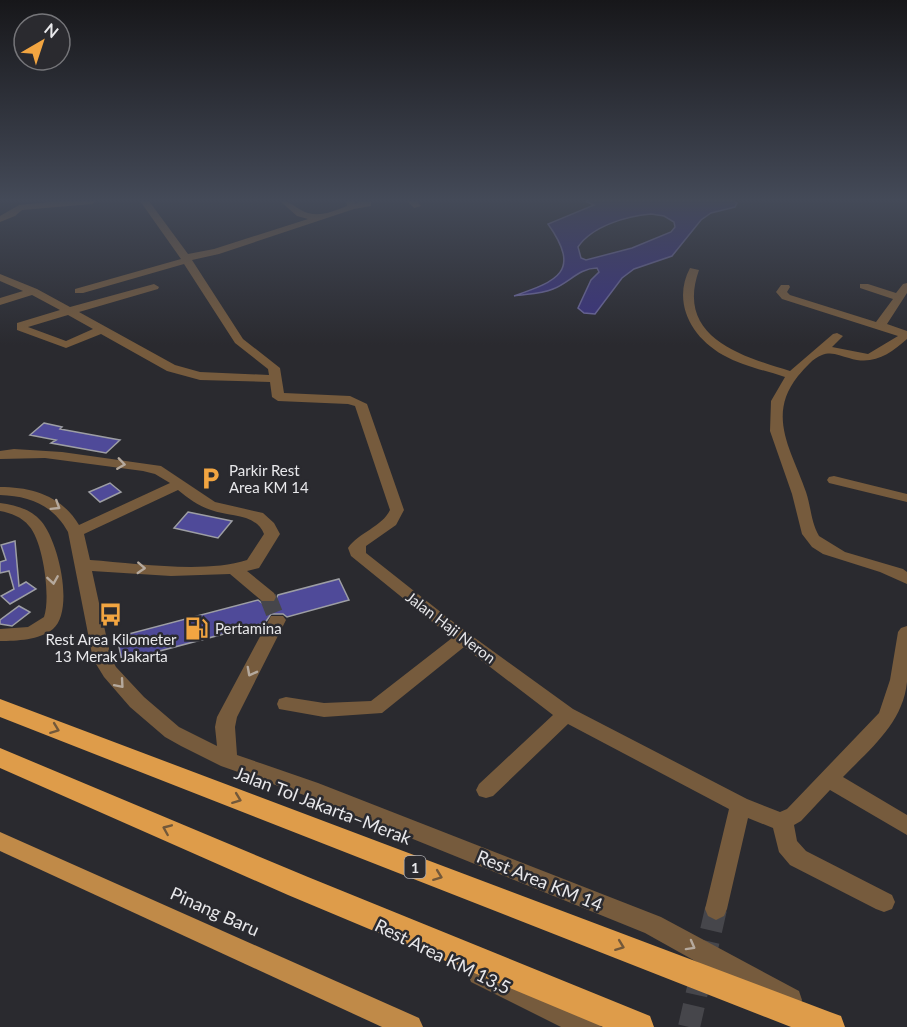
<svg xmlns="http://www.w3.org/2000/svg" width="907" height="1027" font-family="Lato,sans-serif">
<rect width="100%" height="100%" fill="#2a2a2f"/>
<path fill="#3a327f" stroke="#6e699f" stroke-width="1.5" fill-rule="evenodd" d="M585 201H734L737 203 735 207 711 213 701 220 672 256 634 269 622 278 595 314 584 313 578 308 591 280 599 272 597 268C579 268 569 283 553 289 541 294 527 294 514 296 557 281 582 272 548 224L594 205ZM651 214 664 216 674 222 675 227 671 232 632 248 586 260 581 258 578 247C592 226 627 216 651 214Z"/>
<path fill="#4f4a99" stroke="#9d9ea4" stroke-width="1.5" d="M44 423 62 427 60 429 120 440 106 453 51 443 56 440 30 435Z
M110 483 121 492 100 502 89 492Z
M188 512 232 521 218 538 174 528Z
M15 541 19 586 26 582 36 589 10 604 1 596 14 589 9 571 0 573V562L6 560 1 545Z
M339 579 349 600 287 617 283 614H271L265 623 122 661 117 637 258 600 262 603H274L278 595Z
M19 606 30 612 12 626 0 624V620Z"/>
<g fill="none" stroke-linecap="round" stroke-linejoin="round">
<path stroke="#46464b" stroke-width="17" stroke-dasharray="17 8" stroke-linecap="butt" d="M268 597 277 620"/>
<path stroke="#46464b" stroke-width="22" stroke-dasharray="22 11" stroke-linecap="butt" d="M689 1027 716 909"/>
<path fill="#765b3d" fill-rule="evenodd" d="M61 201H96L92 204 22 210 15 216 0 222V216L19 205Z
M140 201H149L188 254 214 249 308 219 297 216 280 201C290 201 292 205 301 210 316 219 332 212 347 206L346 201H354L355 204 361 201 371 202V206L354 209 219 254 192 260 243 339 280 368 284 393 350 396 367 404 404 510 396 525 366 546V553L457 625 573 709 747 799 780 812 787 809 879 713 890 680 898 632 901 628 907 626C907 644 907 664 907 682 903 723 870 749 843 777L907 815V835L830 790 801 821 794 825 797 841 806 851 892 895 895 902 892 909 884 912 876 909 790 865 779 852 773 828 748 818 727 909 724 916 716 920 708 916 705 909 729 809 568 724 493 796 486 798 479 796 476 790 479 784 553 715 464 647 382 713 324 717 279 709 277 704 279 699 286 697 324 703 371 701 452 638 351 556 348 548C359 532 382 527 390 510L355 406 348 404 278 401 272 397 270 382 200 380 167 371 101 334 66 348 17 330V323L60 310 32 295 0 305V298L23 291 0 281V274L37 289 70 307 154 284 159 287 158 289 79 312 175 365 200 372 269 375 268 369 235 343 184 264 83 293H75V289L181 259ZM68 315 93 329 66 341 28 327Z
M407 201H417L421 206 414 208Z
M690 268 699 270C675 337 741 356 790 371L833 334 837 333 843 336 832 347 868 354 898 336 782 299 776 292 781 285H789L790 287 787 292 790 295 876 322 893 299 860 288V284H868L896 293 903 284 907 283V293L887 324 907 331V339C890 354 873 366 849 358 840 356 832 351 822 355 813 358 805 368 798 376 766 416 792 451 806 492 811 507 811 522 819 536L845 552 903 569 907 572V584L880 572 823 554 812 547 802 534 792 494 770 431 771 401 785 377C764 370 742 366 723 355 691 337 672 302 690 268Z
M14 449 62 452 161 466 215 502 263 513 274 523 280 534 259 568 247 571 274 593 276 597 274 601H262L230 574 171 576 92 571 111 658 116 667 144 697 179 727 217 746 215 727 217 717 271 616H283L286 620 237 717 235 727 237 755 318 783 661 917 799 991 802 1000 799 1009 790 1012 781 1009 645 933 304 795 221 766 181 746 165 737 130 707 104 677 93 659 68 532C53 505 30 496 0 495V487C32 487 62 496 79 525L170 483 155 474 143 471 45 458 0 459V451ZM178 490C188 498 198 506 211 510 229 517 256 513 264 534L247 560C204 574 135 563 90 560L84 534Z
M834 476 907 494V502L829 483 827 480 829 477Z
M0 503C15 505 31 509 41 521 58 540 75 610 53 629 39 640 17 641 0 641V629L28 627 44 617C51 597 43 541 29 526 22 517 11 513 0 511Z
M480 962 597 1018 601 1027H561L471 982 468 974 471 966Z"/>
<path fill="#c08a48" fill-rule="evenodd" d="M0 832 419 1018 423 1027H382L0 851Z"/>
<path fill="#de9c4a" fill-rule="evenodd" d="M0 699 830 1012 841 1016 845 1027H791L0 717Z
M0 748 308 877 650 1016 654 1027H603L288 895 0 768Z"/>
</g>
<defs><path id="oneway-chevron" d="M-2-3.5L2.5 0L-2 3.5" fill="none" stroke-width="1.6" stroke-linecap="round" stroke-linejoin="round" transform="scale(1.5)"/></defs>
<g stroke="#b5a99d">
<use href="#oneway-chevron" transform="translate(121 464) rotate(8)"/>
<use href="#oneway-chevron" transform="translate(56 506) rotate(32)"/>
<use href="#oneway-chevron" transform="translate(141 568) rotate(3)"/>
<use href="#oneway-chevron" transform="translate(53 580) rotate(81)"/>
<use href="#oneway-chevron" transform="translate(251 672) rotate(118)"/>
<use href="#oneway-chevron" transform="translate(120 684) rotate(49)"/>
<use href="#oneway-chevron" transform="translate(691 946) rotate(29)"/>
</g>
<g stroke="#72583a">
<use href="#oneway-chevron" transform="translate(55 729) rotate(21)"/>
<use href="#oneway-chevron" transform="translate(237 799) rotate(21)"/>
<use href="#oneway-chevron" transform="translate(167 829) rotate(-157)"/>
<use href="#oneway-chevron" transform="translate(438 876) rotate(21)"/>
<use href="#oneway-chevron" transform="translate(620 946) rotate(21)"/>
</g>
<linearGradient id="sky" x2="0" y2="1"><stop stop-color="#17171a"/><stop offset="0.58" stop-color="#444a58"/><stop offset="1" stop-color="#444a58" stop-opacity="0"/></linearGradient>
<rect width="907" height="345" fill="url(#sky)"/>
<defs>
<symbol id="parking-bare" viewBox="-9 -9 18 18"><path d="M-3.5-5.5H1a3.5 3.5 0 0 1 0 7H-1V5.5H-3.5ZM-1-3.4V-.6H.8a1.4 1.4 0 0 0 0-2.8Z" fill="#f2a541" stroke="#2a2a2f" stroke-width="2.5" paint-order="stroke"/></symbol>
<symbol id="bus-bare" viewBox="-9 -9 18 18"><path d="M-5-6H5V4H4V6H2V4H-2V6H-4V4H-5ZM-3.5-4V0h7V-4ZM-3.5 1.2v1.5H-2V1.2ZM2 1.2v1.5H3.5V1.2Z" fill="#f2a541" stroke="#2a2a2f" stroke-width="2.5" paint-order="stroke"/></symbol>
<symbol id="fuel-bare" viewBox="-9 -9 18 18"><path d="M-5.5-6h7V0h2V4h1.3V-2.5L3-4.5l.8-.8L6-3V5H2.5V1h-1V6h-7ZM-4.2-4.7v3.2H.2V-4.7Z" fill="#f2a541" stroke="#2a2a2f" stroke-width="2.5" paint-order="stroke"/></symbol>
</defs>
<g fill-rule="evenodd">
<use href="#parking-bare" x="194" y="462" width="33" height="33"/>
<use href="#bus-bare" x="94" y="598" width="33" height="33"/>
<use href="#fuel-bare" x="180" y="612" width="33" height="33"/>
</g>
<g text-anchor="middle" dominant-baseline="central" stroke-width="5" stroke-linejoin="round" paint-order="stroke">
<rect fill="#2a2a2f" stroke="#afafb3" stroke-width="1.5" x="404.5" y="856" width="21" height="22" rx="4.5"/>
<g font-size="14" font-weight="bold" fill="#e8e8eb">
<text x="415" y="867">1</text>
</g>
<g font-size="15" fill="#e8e8eb" stroke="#2a2a2f" text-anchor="start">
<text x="229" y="470">Parkir Rest<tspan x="229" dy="17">Area KM 14</tspan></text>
<text x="215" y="628">Pertamina</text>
<text x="111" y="639" text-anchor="middle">Rest Area Kilometer<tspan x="111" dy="17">13 Merak Jakarta</tspan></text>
</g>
<g font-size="15" fill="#e8e8eb" stroke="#2a2a2f">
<text transform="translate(451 627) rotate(37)">Jalan Haji Neron</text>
</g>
<g font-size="18" fill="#e8e8eb" stroke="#2a2a2f">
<text transform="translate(323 805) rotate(21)">Jalan Tol Jakarta–Merak</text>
<text transform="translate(540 880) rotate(22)">Rest Area KM 14</text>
<text transform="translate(215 911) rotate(24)">Pinang Baru</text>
<text transform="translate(443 956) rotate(26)">Rest Area KM 13,5</text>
</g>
</g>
<g transform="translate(42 42) rotate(39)"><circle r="28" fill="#2a2a2f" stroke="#76767a" stroke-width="1.5"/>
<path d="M0-4.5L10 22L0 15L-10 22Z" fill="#f2a541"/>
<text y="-9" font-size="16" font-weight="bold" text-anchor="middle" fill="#e8e8eb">N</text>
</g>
</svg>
